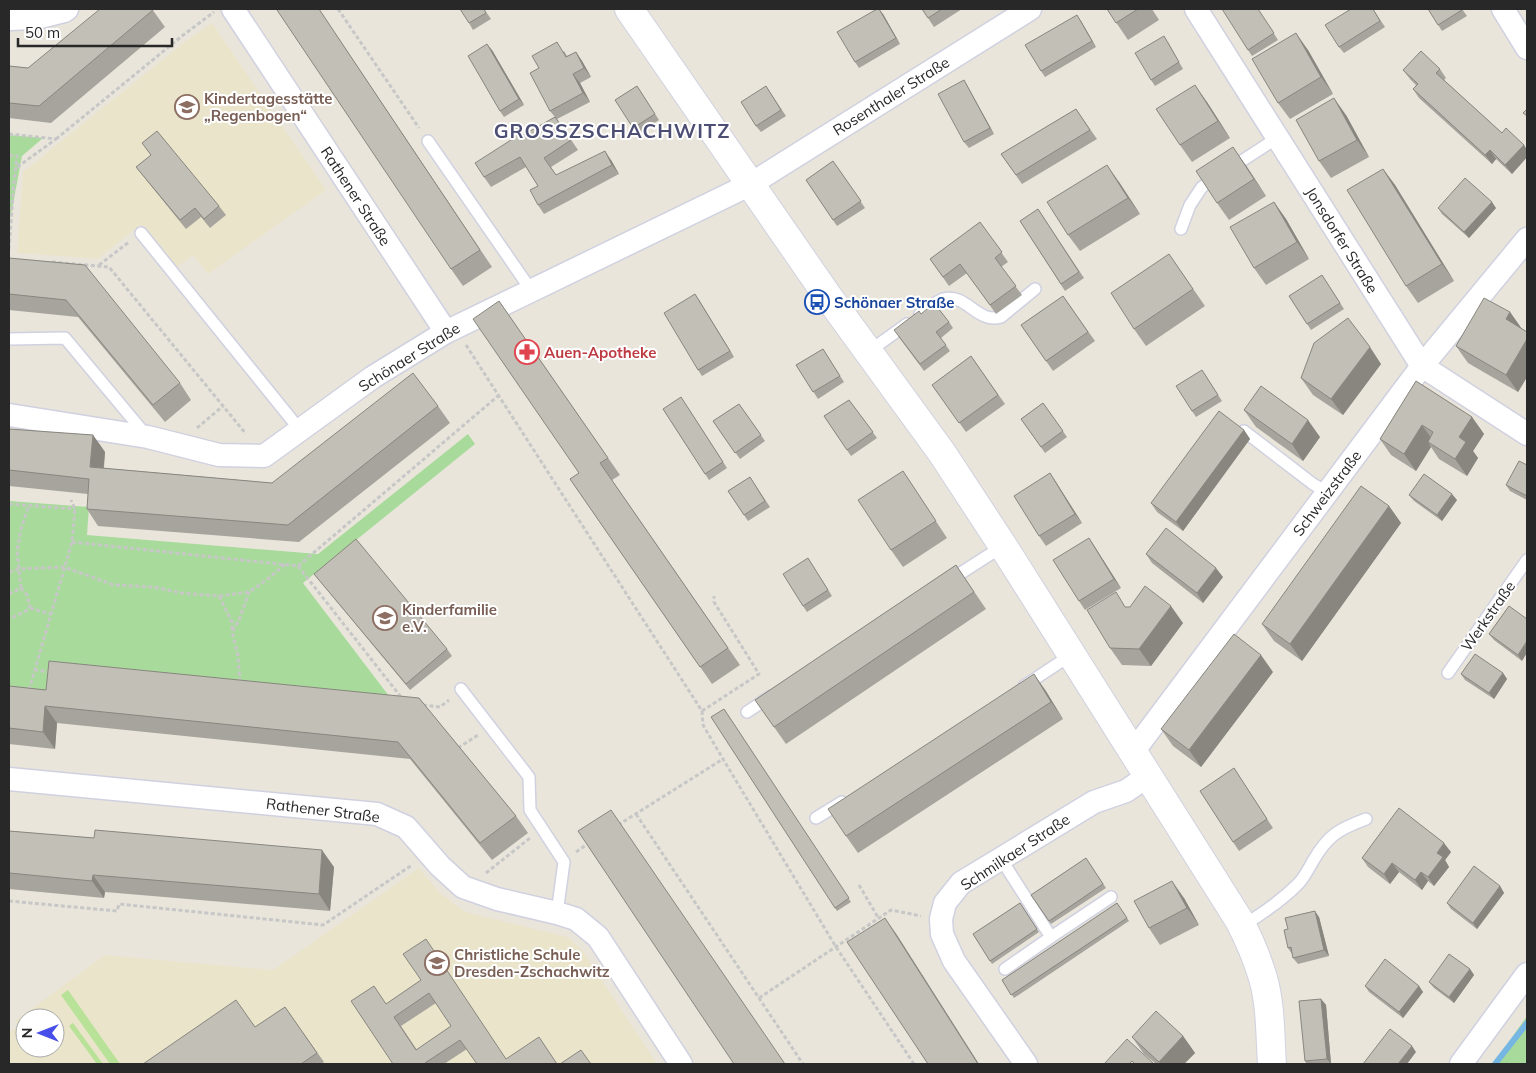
<svg xmlns="http://www.w3.org/2000/svg" width="1536" height="1073" font-family="Mulish,sans-serif">
<rect width="100%" height="100%" fill="#e9e5db"/>
<path fill="#eae4cb" fill-rule="evenodd" d="M212 23 326 190 208 274 193 255 176 268 140 225 98 259 17 253 23 172 186 41Z
M419 868 439 892 465 912 567 937 582 950 657 1064H9V1033L18 1026 15 1021 105 955 273 970ZM25 1018H55V1048H25Z"/>
<path fill="#a8db9b" d="M9 135 43 138 22 156 9 225Z
M468 434 475 444 303 583 389 696 50 694 9 690V501L89 507 87 535 318 554Z
M1527 1016V1064H1493Z"/>
<path fill="#b8e298" d="M68 990 120 1064H110L61 995Z
M73 1023 103 1064H97L69 1026Z"/>
<g fill="none" stroke-linecap="round" stroke-linejoin="round">
<path stroke="#76b6e3" stroke-width="6" d="M1495 1064 1527 1023"/>
<defs>
<path id="lane" d="M428 141 531 290
M1231 168 1277 138
M1181 229 1190 205 1202 187 1217 177
M141 233 300 430
M920 314C928 309 935 302 943 299 967 293 977 324 1001 317L1035 289
M9 339 65 338 145 434
M868 352 907 324
M1244 431 1313 484 1327 492
M950 580 1003 546
M1448 673 1527 560
M1024 686 1071 655
M461 689 529 777 530 810 564 862 557 913
M747 712 771 696
M816 818 842 802
M1001 859 1051 937 1111 897
M1242 926C1262 914 1282 900 1298 884 1304 878 1309 868 1313 861 1328 835 1339 829 1366 819
M1005 969 1051 937"/>
<path id="street" d="M233 9 446 332
M1196 9 1422 366 1527 434
M1503 9 1527 48
M9 19 36 18 64 11 67 9
M9 415 148 437 219 455 264 456 373 377 446 332 751 184 1030 9
M1133 752 1422 366 1527 239
M9 779 377 814 406 827 440 866 463 887 497 899 557 913 576 919 598 937 681 1064
M1026 1064 954 961 942 934 941 919 945 903 961 883 1094 802 1126 791 1148 776
M1461 1064 1527 974"/>
<path id="secondary" d="M629 9 827 295 942 453 1003 546 1239 920C1249 939 1257 958 1263 978 1271 1006 1270 1036 1272 1064"/>
</defs>
<use href="#lane" stroke="#d0d1e0" stroke-width="14"/>
<use href="#street" stroke="#d0d1e0" stroke-width="25"/>
<use href="#secondary" stroke="#d0d1e0" stroke-width="30"/>
<path stroke="#c7c7c7" stroke-width="3" stroke-dasharray="4 2.5" stroke-linecap="butt" d="M338 9 419 128
M9 134 56 139 16 168
M56 139 182 36 214 12
M9 155 17 156 13 194 9 249
M52 262 109 267 246 434
M99 265 129 242
M466 345 702 711 703 725 723 759 836 947 914 1064
M197 428 223 406
M9 504 75 509
M72 542 298 566 498 396
M298 566 401 697
M9 572 19 569 64 567 114 585 154 587 181 593 219 596 249 592 269 578 285 564
M21 588 17 551 21 529 29 505
M9 594 21 588 27 595 30 608 26 611 9 619
M219 596 232 622V631
M30 608 50 614
M34 670 50 672
M240 682 238 655 232 632 239 620 249 592
M29 690 72 542 75 509 71 500
M423 705 440 707 449 700
M702 711 759 674 714 602V596
M458 748 478 735
M636 814 803 1064
M618 825 723 759
M576 852 589 843
M486 873 530 838
M859 885 879 919
M9 901 117 911 119 904 323 925 412 865
M759 998 891 910 921 916"/>
<use href="#lane" stroke="#fff" stroke-width="11"/>
<use href="#street" stroke="#fff" stroke-width="22"/>
<use href="#secondary" stroke="#fff" stroke-width="28"/>
</g>
<path fill="#a7a49d" fill-rule="evenodd" d="M152 9 165 27 51 123 9 118V66L28 68Z
M319 9 492 267 463 286 451 269Z
M484 9 491 19 473 30 469 23Z
M922 9H962L934 27Z
M1107 9H1152L1159 20 1128 40Z
M1258 9 1278 40 1252 56 1248 50Z
M1351 9H1373L1385 27 1344 53 1339 47Z
M1428 9H1462L1467 16 1442 31Z
M883 14 900 44 859 68 855 62Z
M1081 21 1096 47 1045 77 1041 71Z
M1168 42 1183 69 1155 86 1151 80Z
M492 50 524 105 504 117 500 111Z
M1308 50 1333 94 1290 119 1278 103Z
M564 51 567 56 576 52 582 61 591 77 580 83 590 102 557 119 578 150 551 167 556 175 611 160 619 174 544 214 538 205V186L526 167 491 187 484 177 523 135 555 117 550 111 539 68Z
M1440 69 1446 78 1444 80 1502 133 1524 145 1527 150V157L1512 174 1496 159 1492 164 1419 98 1413 89 1416 85 1410 79 1403 70Z
M964 80 968 87 994 134 969 148 964 142Z
M637 86 659 120 638 134 615 100Z
M766 86 786 116 761 132 756 126Z
M1207 102 1230 138 1192 162 1180 145Z
M1076 109 1097 139 1022 184 1001 154Z
M1346 115 1369 157 1331 178 1319 161Z
M142 143 219 206 226 215 210 228 201 217 186 229 143 176 136 167 151 155Z
M833 161 865 208 837 226 806 180Z
M1245 164 1266 196 1229 220 1217 203Z
M1383 169 1395 185 1454 281 1418 303 1406 286Z
M1119 182 1140 214 1080 251 1068 235Z
M1274 202 1286 219 1309 259 1266 285 1254 268Z
M1438 208H1496L1469 238 1442 214Z
M1038 209 1084 278 1065 291 1020 221Z
M980 222 1008 262 1001 267 1022 295 996 314 967 273 949 286 930 259Z
M1169 254 1205 306 1146 346 1134 329Z
M9 258 180 383 191 400 165 422 78 317 9 310Z
M1326 281 1344 309 1311 330 1289 296Z
M1063 296 1095 341 1053 371 1021 325Z
M699 300 734 357 702 376 698 370Z
M499 301 620 475 612 480 740 665 712 684 570 479 579 473Z
M1510 312 1521 328 1527 332V377L1518 392 1468 363 1456 346Z
M921 314 949 322 953 328 941 338 950 351 924 371 898 336Z
M823 349 844 382 818 399 796 365Z
M971 356 1005 404 966 432 932 385Z
M1381 364 1343 415 1313 395 1301 378Z
M1206 376 1222 401 1196 417 1192 411Z
M1416 381 1472 417 1484 434 1473 451 1478 458 1467 476 1439 459 1431 447 1416 471 1391 455 1380 439Z
M849 400 877 438 851 456 824 416Z
M685 403 727 468 709 480 663 409Z
M1043 403 1067 437 1045 453 1021 419Z
M739 404 765 441 740 459 713 421Z
M438 406 450 423 299 542 98 526 87 509 88 494 9 486V429L93 435 105 452 104 468 272 483Z
M1244 410 1320 437 1303 461 1256 427Z
M1244 430 1250 439 1183 531 1157 512 1151 503Z
M1527 465V500L1510 491 1506 485Z
M903 471 947 538 903 567 891 550Z
M1050 473 1082 523 1046 546 1039 536Z
M750 477 770 507 748 521 728 491Z
M1409 495 1457 500 1442 521 1414 501Z
M1389 506 1401 523 1302 661 1274 641 1262 624Z
M1089 538 1121 588 1085 610 1079 601Z
M1146 554 1223 577 1203 603 1152 563Z
M808 558 832 596 807 612 803 606Z
M956 565 986 609 786 744 755 700Z
M314 574 447 649 452 656 410 690Z
M1509 606 1522 661 1494 640 1489 634Z
M1127 607 1183 623 1151 666 1122 665 1110 648Z
M1273 672 1201 767 1173 746 1161 729Z
M1503 673 1507 679 1494 699 1465 680 1461 674Z
M1034 674 1063 719 858 853 846 836Z
M9 686 46 690 419 698 516 816 528 833 492 860 410 759 57 723 55 749 9 744Z
M724 709 851 902 837 911 835 908Z
M1234 768 1273 828 1239 851 1233 842Z
M9 831 94 838 334 867 330 911 105 892 104 898 9 889Z
M1451 852 1445 860 1449 867 1434 886 1428 881 1422 890 1399 872 1390 884 1368 867 1362 858Z
M1086 858 1106 888 1051 924 1031 895Z
M1500 886 1504 893 1477 929 1451 909 1447 903Z
M1184 898 1199 925 1160 945 1149 928Z
M1020 903 1039 932 992 964 973 934Z
M1117 903 1129 921 1014 998 1002 980Z
M1319 917 1329 956 1298 964 1293 958 1292 954 1288 948Z
M1470 969 1474 975 1454 1003 1434 988 1429 982Z
M421 980 506 1059 557 1064H477L467 1049 444 1064H393L386 1004ZM436 1003 451 1026 417 1050 401 1026Z
M1365 986H1419L1423 992 1403 1018 1369 992Z
M1321 999 1326 1005 1331 1064H1307L1305 1061Z
M285 1007 324 1062 321 1064H143L255 1027Z
M1183 1036 1195 1053 1184 1064H1156L1144 1054 1132 1037Z"/>
<path fill="#88867f" d="M879 9 883 14 900 44 896 38Z
M1077 15 1081 21 1096 47 1092 41Z
M1296 33 1308 50 1333 94 1321 77Z
M487 44 492 50 524 105 519 99Z
M576 52 582 61 591 77 584 68Z
M573 74 580 83 590 102 583 93Z
M964 80 968 87 994 134 990 128Z
M1195 85 1207 102 1230 138 1218 121Z
M1334 98 1346 115 1369 157 1357 140Z
M1524 145 1527 150V157L1512 174 1505 165Z
M1233 147 1245 164 1266 196 1254 179Z
M1490 150 1496 159 1492 164 1485 155Z
M605 151 611 160 619 174 612 165Z
M1107 165 1119 182 1140 214 1128 198Z
M1383 169 1395 185 1454 281 1442 264Z
M1274 202 1286 219 1309 259 1297 242Z
M1492 202 1496 208 1469 238 1464 232Z
M695 294 699 300 734 357 730 351Z
M1510 312 1522 329 1506 319Z
M1527 339V377L1518 392 1506 375Z
M1370 347 1381 364 1343 415 1331 399Z
M1472 417 1484 434 1473 451 1478 458 1467 476 1455 459 1459 437Z
M1308 420 1320 437 1303 461 1292 444Z
M1422 425 1434 442H1428L1431 447 1416 471 1404 454Z
M1244 430 1250 439 1183 531 1176 522Z
M93 435 105 452 102 484 90 467Z
M1050 473 1056 482 1082 523 1075 514Z
M1452 494 1457 500 1442 521 1437 515Z
M1389 506 1401 523 1302 661 1290 644Z
M1089 538 1095 547 1121 588 1114 579Z
M1216 568 1223 577 1203 603 1197 593Z
M1171 606 1183 623 1151 666 1139 649Z
M1527 641V653L1522 661 1518 655Z
M1261 655 1273 672 1201 767 1189 750Z
M1503 673 1507 679 1494 699 1489 693Z
M1034 674 1046 691 1063 719 1051 702Z
M45 706 57 723 55 749 43 732Z
M1444 843 1451 852 1445 860 1449 867 1434 886 1428 877 1437 853Z
M322 850 334 867 330 911 319 894Z
M1392 863 1399 872 1390 884 1384 874Z
M1421 872 1428 881 1422 890 1415 880Z
M93 875 105 892 104 898 92 881Z
M1172 881 1184 898 1199 925 1187 908Z
M1500 886 1504 893 1477 929 1473 923Z
M1315 911 1319 917 1329 956 1324 950Z
M885 918 897 935 979 1064H978Z
M1470 969 1474 975 1454 1003 1449 997Z
M1419 986 1423 992 1403 1018 1399 1012Z
M1321 999 1326 1005 1331 1064 1327 1059Z
M1183 1036 1195 1053 1184 1064H1161L1159 1062Z
M1412 1046 1416 1052 1407 1064H1398Z"/>
<path fill="#c2bfb6" stroke="#88867f" fill-rule="evenodd" d="M100 9H152L153 10 39 106 9 103V66L28 68Z
M279 9H319L480 250 451 269 277 10Z
M460 9H484L486 13 469 23Z
M877 9H879L896 38 855 62 837 32Z
M922 9H942L928 18Z
M1107 9H1138L1116 23Z
M1222 9H1258L1274 33 1248 50Z
M1351 9H1373L1380 21 1339 47 1325 25Z
M1428 9H1462V10L1438 25Z
M1077 15 1092 41 1041 71 1025 45Z
M1296 33 1321 77 1278 103 1252 59Z
M1164 36 1179 62 1151 80 1135 53Z
M557 42 566 57 576 52 584 68 573 74 583 93 550 111 530 73 539 68 532 56Z
M487 44 519 99 500 111 468 56Z
M1421 51 1440 69 1436 73 1502 133 1506 128 1524 145 1505 165 1490 150 1485 155 1413 89 1418 84 1403 70Z
M964 80 990 128 964 142 938 94Z
M1195 85 1218 121 1180 145 1156 109Z
M637 86 655 114 633 128 615 100Z
M766 86 781 110 756 126 741 102Z
M1334 98 1357 140 1319 161 1296 120Z
M1076 109 1090 130 1016 175 1001 154Z
M1527 109V116L1523 113Z
M555 117 571 140 544 158 556 175 605 151 612 165 538 205 530 190 538 186 520 157 484 177 475 163 511 140 505 133 516 126 523 135Z
M157 131 219 206 204 219 195 208 180 220 136 167 151 155 142 143Z
M1233 147 1254 179 1217 203 1196 171Z
M833 161 861 201 833 220 806 180Z
M1107 165 1128 198 1068 235 1047 202Z
M1383 169 1442 264 1406 286 1347 190Z
M1465 178 1492 202 1464 232 1438 208Z
M1274 202 1297 242 1254 268 1230 227Z
M1038 209 1079 272 1061 284 1020 221Z
M980 222 1002 252 995 258 1016 286 990 305 960 264 943 277 930 259Z
M1169 254 1193 289 1134 329 1111 293Z
M9 258 85 265 180 383 153 405 66 300 9 294Z
M1322 275 1340 303 1307 324 1289 296Z
M695 294 730 351 698 370 664 313Z
M1063 296 1088 332 1046 361 1021 325Z
M1484 298 1510 312 1506 319 1527 332V339L1506 375 1456 346Z
M499 301 608 458 600 463 728 648 700 667 570 479 579 473 473 319Z
M934 303 949 322 936 332 946 345 920 364 894 330 919 311 921 314Z
M1348 318 1370 347 1331 399 1301 378 1314 343Z
M823 349 840 376 813 392 796 365Z
M971 356 998 395 959 423 932 385Z
M1202 370 1218 395 1192 411 1176 386Z
M413 373 438 406 288 525 87 509 89 479 9 470V429L93 435 90 467 272 483Z
M1416 381 1472 417 1459 437 1466 442 1455 459 1428 442 1433 432 1422 425 1404 454 1380 439Z
M1261 386 1308 420 1292 444 1244 410Z
M681 397 723 462 705 474 663 409Z
M849 400 873 432 847 450 824 416Z
M1043 403 1063 431 1041 447 1021 419Z
M739 404 761 435 735 453 713 421Z
M1219 411 1244 430 1176 522 1151 503Z
M1519 461 1527 465V496L1506 485Z
M903 471 936 521 891 550 858 500Z
M1050 473 1075 514 1039 536 1014 496Z
M1424 474 1452 494 1437 515 1409 495Z
M750 477 765 501 744 515 728 491Z
M1361 486 1389 506 1290 644 1262 624Z
M1166 528 1216 568 1197 593 1146 554Z
M1089 538 1114 579 1079 601 1053 560Z
M356 539 447 649 406 684 314 574Z
M808 558 828 590 803 606 783 574Z
M956 565 974 592 774 727 755 700Z
M1145 586 1171 606 1139 649 1110 648 1087 610 1116 592 1125 607H1130Z
M1509 606 1527 619V641L1518 655 1489 634Z
M1234 634 1261 655 1189 750 1161 729Z
M1475 654 1503 673 1489 693 1461 674Z
M49 661 419 698 516 816 480 843 398 742 45 706 43 732 9 728V686L46 690Z
M1034 674 1051 702 846 836 828 809Z
M724 709 849 898 835 908 711 717Z
M1234 768 1267 819 1233 842 1200 791Z
M1399 808 1444 843 1437 853 1443 857 1428 877 1421 872 1415 880 1392 863 1384 874 1362 858Z
M611 810 785 1064H734L578 831Z
M95 830 322 850 319 894 93 875 92 881 9 873V831L94 838Z
M1086 858 1103 884 1049 921 1031 895Z
M1474 866 1500 886 1473 923 1447 903Z
M1172 881 1187 908 1149 928 1134 901Z
M1020 903 1037 929 990 961 973 934Z
M1117 903 1127 918 1011 995 1002 980Z
M1315 911 1324 950 1293 958 1291 947 1288 948 1284 930 1288 929 1285 918Z
M885 918 978 1064H928L847 942Z
M426 939 506 1059 539 1037 557 1064H477L460 1040 425 1063 426 1064H393L351 1001 374 986 386 1004 421 980 403 954ZM429 993 451 1026 416 1050 394 1017Z
M1449 954 1470 969 1449 997 1429 982Z
M1385 959 1419 986 1399 1012 1365 986Z
M1321 999 1327 1059 1305 1061 1299 1001Z
M236 1000 255 1027 285 1007 317 1053 301 1064H143Z
M1156 1011 1183 1036 1159 1062 1132 1037Z
M1390 1029 1412 1046 1398 1064H1363Z
M1127 1039 1154 1064H1135L1132 1061 1129 1064H1104Z
M581 1050 591 1064H560Z"/>
<defs>
<symbol id="school-ring" viewBox="-11 -11 22 22"><circle r="9.5" fill="#fff" stroke="#8d6e63" stroke-width="1.5"/><path d="M0-5L7-2L0 1L-7-2ZM-4 1L0 2.5L4 1V4Q0 6-4 4Z" fill="#8d6e63"/></symbol>
<symbol id="bus-ring" viewBox="-11 -11 22 22"><circle r="9.5" fill="#fff" stroke="#1a4fb4" stroke-width="1.5"/><path d="M-5-6H5V4H4V6H2V4H-2V6H-4V4H-5ZM-3.5-4V0h7V-4ZM-3.5 1.2v1.5H-2V1.2ZM2 1.2v1.5H3.5V1.2Z" fill="#1a4fb4"/></symbol>
<symbol id="pharmacy-ring" viewBox="-11 -11 22 22"><circle r="9.5" fill="#fff" stroke="#e0444e" stroke-width="1.5"/><path d="M-2-6h4v4h4v4h-4v4h-4v-4h-4v-4h4Z" fill="#e0444e"/></symbol>
</defs>
<g fill-rule="evenodd">
<use href="#school-ring" x="173" y="93" width="28" height="28"/>
<use href="#bus-ring" x="803" y="288" width="28" height="28"/>
<use href="#pharmacy-ring" x="513" y="338" width="28" height="28"/>
<use href="#school-ring" x="371" y="604" width="28" height="28"/>
<use href="#school-ring" x="423" y="949" width="28" height="28"/>
</g>
<g text-anchor="middle" dominant-baseline="central" stroke-width="4" stroke-linejoin="round" paint-order="stroke">
<g font-size="15" fill="#282828" stroke="#fff">
<text transform="translate(891 96) rotate(-32)">Rosenthaler Straße</text>
<text transform="translate(356 196) rotate(57)">Rathener Straße</text>
<text transform="translate(1342 240) rotate(58)">Jonsdorfer Straße</text>
<text transform="translate(409 357) rotate(-32)">Schönaer Straße</text>
<text transform="translate(1327 493) rotate(-53)">Schweizstraße</text>
<text transform="translate(1488 616) rotate(-55)">Werkstraße</text>
<text transform="translate(323 810) rotate(7)">Rathener Straße</text>
<text transform="translate(1015 852) rotate(-33)">Schmilkaer Straße</text>
</g>
<g font-size="15" font-weight="bold" fill="#785e54" stroke="#fff" text-anchor="start">
<text x="204" y="98">Kindertagesstätte<tspan x="204" dy="17">„Regenbogen“</tspan></text>
<text x="402" y="609">Kinderfamilie<tspan x="402" dy="17">e.V.</tspan></text>
<text x="454" y="954">Christliche Schule<tspan x="454" dy="17">Dresden-Zschachwitz</tspan></text>
</g>
<g font-size="15" font-weight="bold" fill="#164399" stroke="#fff" text-anchor="start">
<text x="834" y="302">Schönaer Straße</text>
</g>
<g font-size="15" font-weight="bold" fill="#be3a42" stroke="#fff" text-anchor="start">
<text x="544" y="352">Auen-Apotheke</text>
</g>
<g font-size="20" font-weight="bold" letter-spacing="1" fill="#4d4e74" stroke="#fff">
<text x="612" y="130">GROSSZSCHACHWITZ</text>
</g>
</g>
<rect width="1536" height="1073" fill="none" stroke="#282828" stroke-width="20"/>
<g transform="translate(40 1033) rotate(270)"><circle r="24" fill="#ffffff" stroke="#a9a9a9"/>
<path d="M0-4L9 19L0 12L-9 19Z" fill="#484ee9"/>
<text y="-8" font-size="14" font-weight="bold" text-anchor="middle" fill="#282828">N</text>
</g>
<path d="M18 38v8h154v-8" fill="none" stroke="#282828" stroke-width="2.5"/>
<text x="25" y="38" font-size="15" fill="#282828" stroke="#ffffff" stroke-width="4" paint-order="stroke">50 m</text>
</svg>
